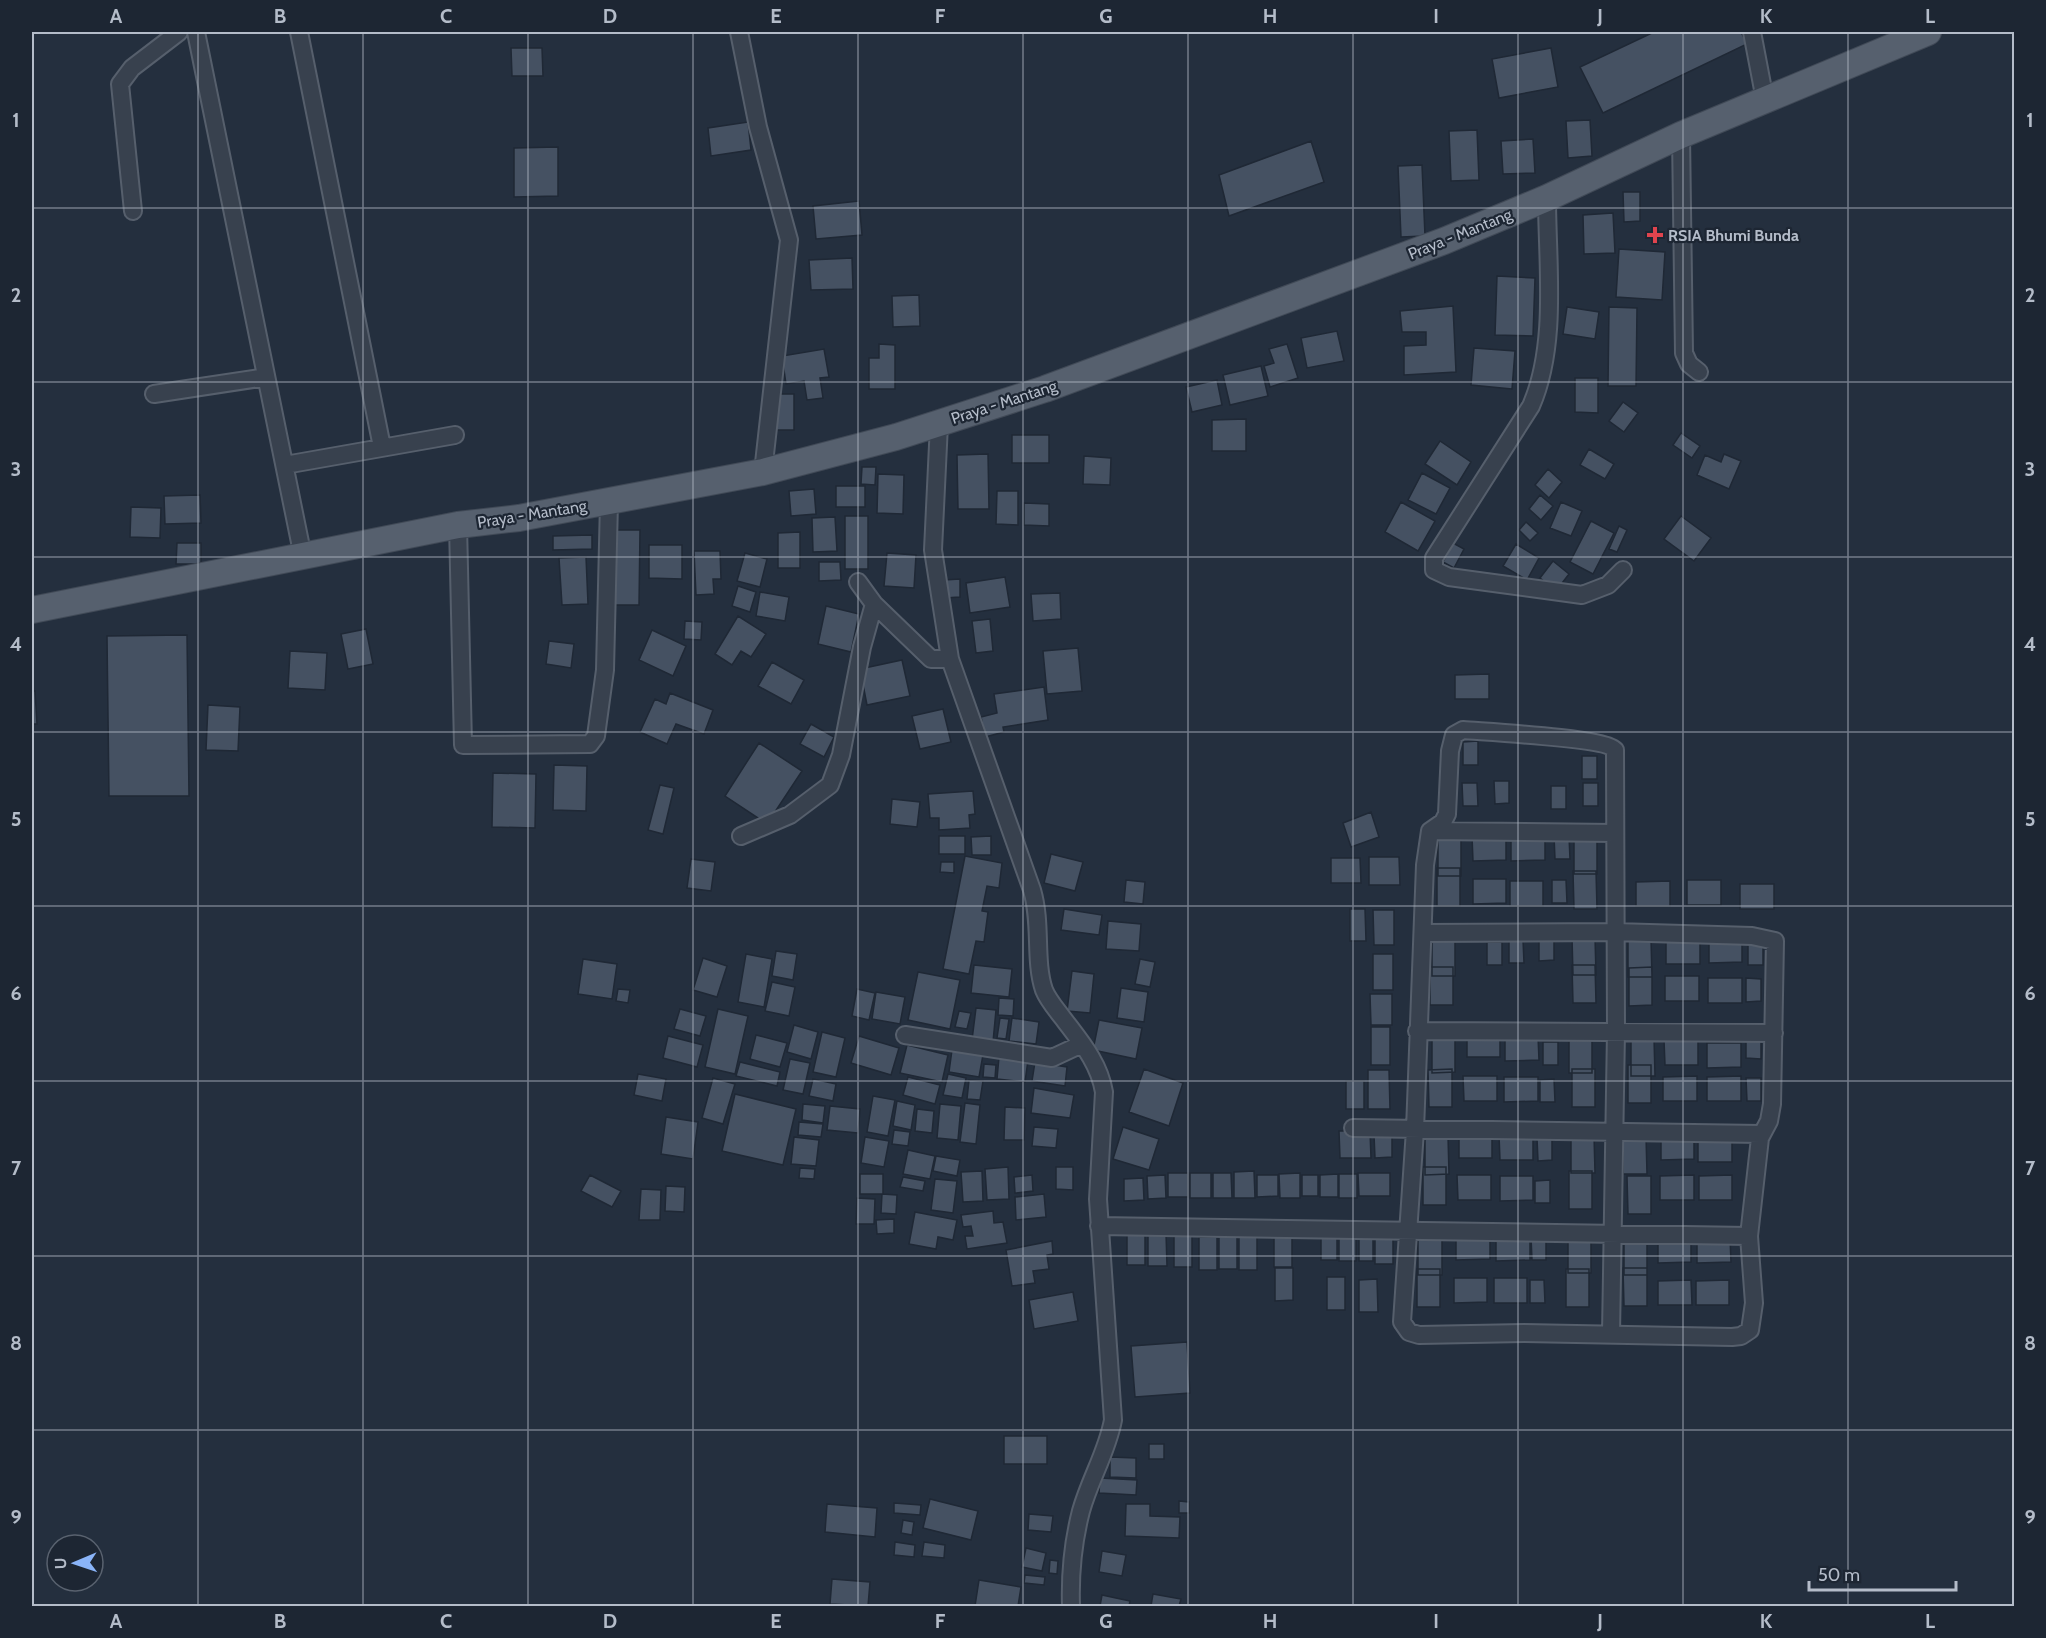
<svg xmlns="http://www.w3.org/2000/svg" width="2046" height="1638" font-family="Cabin,sans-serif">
<rect width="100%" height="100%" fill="#242f3e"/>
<path fill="#455162" stroke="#1f2835" stroke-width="1.5" d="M1654 32H1741L1747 44 1603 113 1580 67Z
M511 48H542L543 76H512Z
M1551 48 1558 87 1499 98 1492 59Z
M1590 120 1592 156 1568 158 1566 121Z
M748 122 751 150 711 156 708 128Z
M1477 130 1479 180 1451 181 1449 131Z
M1533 139 1535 173 1503 174 1501 141Z
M1311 141 1324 182 1229 216 1219 175Z
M558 147V196L514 197V148Z
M1422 165 1425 236 1401 237 1398 166Z
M1623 192H1640V221L1624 222Z
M859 201 862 235 816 239 813 206Z
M1613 213 1615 253 1584 254 1583 215Z
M1619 249 1665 252 1662 300 1616 297Z
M852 258 853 289 811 290 809 260Z
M1497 276 1535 278 1533 336 1495 335Z
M919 295 920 326 893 327 892 296Z
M1453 306 1456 372 1404 375V346L1426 345V332H1402L1400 311Z
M1567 307 1599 312 1595 339 1563 334Z
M1609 307 1637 308 1636 386H1608Z
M1337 331 1344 361 1307 368 1301 338Z
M879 344 895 345V389H869V358H879Z
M1287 344 1298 378 1270 387 1264 366 1274 363 1269 349Z
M1474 348 1515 351 1512 389 1471 385Z
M824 349 829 377 820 378 823 398 807 400 804 381 786 384 782 356Z
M1261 366 1268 396 1230 405 1223 375Z
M1575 378H1598V413L1575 412Z
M1217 380 1222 405 1192 412 1186 387Z
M773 394H794V430H774Z
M1623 402 1638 413 1624 432 1609 421Z
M1246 419V451H1212V420Z
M1681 433 1700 446 1692 458 1673 445Z
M1012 435H1049V463H1012Z
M1440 441 1471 462 1457 485 1425 464Z
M1589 449 1614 464 1605 479 1580 465Z
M988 454 989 509H958L957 455Z
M1724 454 1741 461 1729 489 1697 475 1705 455 1721 462Z
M1084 456 1111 458 1110 485 1083 484Z
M862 467H876L875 485 861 484Z
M1548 469 1562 482 1549 498 1535 485Z
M1422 473 1450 488 1436 514 1408 500Z
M878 474 904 475 903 514 877 513Z
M836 486H865V507H836Z
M814 489 816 514 791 516 789 491Z
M997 491H1018V525L996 524Z
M200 495 201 523 165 524 164 496Z
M1540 495 1553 506 1541 520 1529 509Z
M1401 502 1435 521 1418 551 1385 532Z
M1561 502 1582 511 1571 536 1550 528Z
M1024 503 1049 504V526L1024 525Z
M131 507 161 508 160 538 130 537Z
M845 516H868V569H845Z
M1681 516 1711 538 1694 561 1664 539Z
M835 517 837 551 813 552 812 518Z
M1591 521 1614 533 1593 574 1570 562Z
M1526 522 1538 533 1530 541 1519 530Z
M1619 526 1627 530 1617 552 1609 549Z
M613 530H640L639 605H612Z
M800 532V568H778V533Z
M592 535V549L553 550V536Z
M177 543H201V564H176Z
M1453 543 1464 549 1454 568 1443 562Z
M1516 544 1539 558 1527 580 1503 566Z
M649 545H682V579L649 578Z
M694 551H720L721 579H713L714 594 696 595Z
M745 553 767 559 760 587 737 581Z
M887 553 916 555 914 588 884 586Z
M586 557 588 604 562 605 559 558Z
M1553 561 1569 574 1556 591 1540 578Z
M819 562H840L841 580 819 581Z
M1005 577 1010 607 970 613 966 583Z
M960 579V597L944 598V580Z
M738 586 756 592 750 612 732 606Z
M760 592 789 597 785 621 756 616Z
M1060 593 1061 619 1033 621 1031 594Z
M826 606 859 614 851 652 818 644Z
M738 616 766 634 751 657 741 651 732 665 715 654Z
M990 619 993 651 976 653 972 621Z
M685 621 702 622 701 640 684 639Z
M366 629 373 664 348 669 341 634Z
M652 630 686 646 673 676 639 660Z
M187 635 189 796H109L107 636Z
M549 641 574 644 571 668 546 664Z
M1078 648 1082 691 1047 694 1043 651Z
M290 651 327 653 325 690 288 688Z
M902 660 910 696 867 705 860 669Z
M772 662 804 680 791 704 758 686Z
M1489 674V699H1455V675Z
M1044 687 1048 720 1003 727 1004 732 985 737 981 717 997 713 994 694Z
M32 691H35L37 724H32Z
M670 693 713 710 704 734 676 724 667 744 640 732 655 699 666 704Z
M208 705 240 707 238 751 206 750Z
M943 709 951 742 920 749 912 716Z
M811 724 834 737 824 757 800 744Z
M1478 741V765H1463V742Z
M759 743 802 771 767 824 725 796Z
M1582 756H1597V779H1582Z
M554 765 587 766 586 811 553 810Z
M493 773 536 774 535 828 492 827Z
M1494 781H1509V803L1495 804Z
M1462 783H1477L1478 806H1463Z
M1583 783H1598V806H1583Z
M660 785 674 788 663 834 648 830Z
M1551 786H1566V809H1551Z
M973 791 975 814 969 815 970 828 939 830V818H930L928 794Z
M892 799 920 802 917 827 890 824Z
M1371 812 1379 837 1351 847 1343 823Z
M939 836H965V854H939Z
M991 836V855H972L971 837Z
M1472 836H1506V860L1473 861Z
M1511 836H1545V860L1511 861Z
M1554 836H1569L1570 859H1555Z
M1574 836H1597V874H1574Z
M1438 838H1461V876H1438Z
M1051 854 1083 862 1075 891 1044 883Z
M965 856 1002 863 999 888 987 886 982 911 988 912 984 942 976 941 969 974 943 969Z
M1369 857H1399L1400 885H1369Z
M1331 858H1360L1361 883H1331Z
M691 859 715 862 711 891 687 888Z
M941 862H954V873L940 872Z
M1437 868H1460V906H1437Z
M1573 871H1596L1597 909H1574Z
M1473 879H1506V903L1473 904Z
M1126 880 1145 882 1143 904 1124 902Z
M1552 880H1566L1567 903H1552Z
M1687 880H1721V905H1687Z
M1510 881H1543V906H1510Z
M1670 881V906H1636V882Z
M1740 884H1774V909H1740Z
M1064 909 1102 915 1099 935 1061 930Z
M1350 909H1365L1366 941H1350Z
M1373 910H1394V945H1374Z
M1108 921 1141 924 1139 951 1106 949Z
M1572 937H1595L1596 975H1573Z
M1432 938H1455V976H1432Z
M1539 938H1554V960L1539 961Z
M1709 938H1742V962L1709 963Z
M1628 939H1651L1652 977H1628Z
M1666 939H1700V964H1666Z
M1509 940H1523L1524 963H1509Z
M1487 942H1502V965H1487Z
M1748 942H1763V965H1748Z
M776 951 797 954 793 980 772 976Z
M746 954 772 959 764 1007 738 1002Z
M1373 954H1393V990H1373Z
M703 958 727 966 717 997 693 990Z
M583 959 617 964 612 999 578 994Z
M1140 959 1155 962 1150 987 1135 984Z
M974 965 1012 969 1009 997 971 993Z
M1572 965H1595L1596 1003H1573Z
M1430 967H1453V1005H1430Z
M1652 967V1005L1629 1006V968Z
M1072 971 1094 974 1090 1013 1067 1011Z
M918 972 960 980 950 1029 908 1020Z
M1665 976H1699V1001H1665Z
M1708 978H1742V1003H1708Z
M1746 978 1761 979V1001L1746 1002Z
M772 982 795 987 789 1016 765 1011Z
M1121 988 1148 992 1144 1022 1117 1018Z
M618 989 630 990 628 1003 616 1001Z
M857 989 875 993 869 1020 852 1016Z
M876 992 905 997 900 1024 872 1019Z
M1370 994H1392V1025H1371Z
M999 998 1014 999 1013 1016 998 1015Z
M976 1008 996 1010 993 1042 972 1040Z
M680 1009 706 1016 700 1036 674 1029Z
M718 1009 748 1016 735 1074 705 1067Z
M959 1011 971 1013 967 1029 955 1027Z
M1000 1018 1009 1019 1006 1039 997 1038Z
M1012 1018 1039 1022 1036 1044 1009 1041Z
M1099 1020 1142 1028 1136 1059 1093 1050Z
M794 1025 818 1032 811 1059 787 1052Z
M1371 1027H1390V1065H1371Z
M822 1032 845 1038 836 1077 813 1072Z
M1467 1033H1500V1057H1467Z
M756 1035 787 1043 780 1067 750 1059Z
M1432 1035H1455V1072L1432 1073Z
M1569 1035H1592V1073H1569Z
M1761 1035V1059L1746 1058V1036Z
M668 1036 703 1045 697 1067 663 1058Z
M859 1036 899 1048 891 1075 851 1063Z
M1505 1036H1538L1539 1060 1505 1061Z
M1631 1038H1654L1655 1076H1631Z
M1664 1040H1698V1065H1665Z
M1543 1042H1558V1065H1543Z
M1707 1043H1741V1067L1707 1068Z
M907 1045 948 1055 942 1082 900 1073Z
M952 1050 983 1055 979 1077 949 1072Z
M999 1057 1028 1060 1025 1082 997 1079Z
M790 1059 810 1063 803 1094 783 1090Z
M740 1062 780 1072 777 1086 736 1076Z
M1035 1062 1067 1067 1065 1086 1032 1081Z
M984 1064 996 1065 995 1078 983 1077Z
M1628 1065H1651V1103H1628Z
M1144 1069 1183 1083 1169 1126 1129 1112Z
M1452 1069V1107H1429L1428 1070Z
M1572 1069H1595V1107H1572Z
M1368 1070H1389L1390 1109H1368Z
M638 1074 666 1079 662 1101 634 1095Z
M948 1074 966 1078 962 1098 943 1095Z
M1463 1076H1497V1101H1464Z
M1697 1076V1101H1663V1077Z
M1741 1076V1101H1707V1077Z
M908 1077 940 1085 935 1104 903 1095Z
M1504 1077H1538V1101L1504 1102Z
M713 1078 735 1084 723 1124 702 1118Z
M1746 1078H1761V1101H1747Z
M813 1079 836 1084 833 1101 809 1096Z
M1554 1079 1555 1102H1540V1080Z
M969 1080 983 1081 980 1100 967 1099Z
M1346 1081H1364V1109H1346Z
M1034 1088 1074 1095 1070 1118 1031 1113Z
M735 1094 796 1109 783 1165 722 1151Z
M873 1096 895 1100 888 1136 867 1132Z
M897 1101 915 1105 911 1130 893 1126Z
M965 1103 980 1105 976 1144 960 1142Z
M803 1104 825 1106 823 1123 802 1120Z
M940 1104 961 1106 958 1140 937 1138Z
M830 1106 860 1109 858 1133 827 1130Z
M1005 1107 1025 1108 1024 1140H1004Z
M917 1109 934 1111 932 1133 915 1131Z
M666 1117 698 1122 693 1159 661 1154Z
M799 1122 823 1124 821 1137 798 1135Z
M1034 1127 1058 1129 1056 1148 1032 1146Z
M1123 1127 1159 1139 1149 1170 1113 1159Z
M894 1130 910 1132 908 1146 892 1144Z
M1339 1131H1370L1371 1158H1340Z
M1459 1133H1492V1158H1459Z
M1374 1135H1392V1157L1375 1158Z
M1499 1135H1533V1160H1500Z
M1571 1135H1594L1595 1173H1571Z
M1661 1135H1694V1159L1661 1160Z
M1448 1136 1449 1174 1425 1175V1137Z
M1623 1136H1646L1647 1174H1623Z
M794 1137 819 1140 816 1166 791 1164Z
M865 1137 889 1141 884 1167 861 1163Z
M1698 1137H1732V1162H1698Z
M1537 1138H1552V1160L1538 1161Z
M908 1150 935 1156 930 1179 903 1174Z
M936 1156 960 1160 957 1176 933 1171Z
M1008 1167 1009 1199 987 1200 985 1169Z
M1056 1167H1073V1190L1056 1189Z
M1423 1167H1446V1205H1423Z
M800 1168 815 1169 814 1179 799 1178Z
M982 1171 983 1201 963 1202 961 1172Z
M1254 1171 1255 1198H1234V1172Z
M1569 1171H1592V1209H1569Z
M1168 1173H1188V1197H1168Z
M1190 1173H1211V1198H1190Z
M1213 1173H1231L1232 1198H1213Z
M1300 1173V1198H1280L1279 1174Z
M1358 1173H1390V1196H1359Z
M860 1174H883V1194H860Z
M1338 1174V1197H1320V1175Z
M1339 1174H1357V1198H1339Z
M590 1175 621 1191 612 1207 581 1191Z
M1032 1175 1033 1191 1015 1193 1014 1177Z
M1165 1175 1166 1198 1148 1199 1147 1176Z
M1257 1175H1278V1196L1257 1197Z
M1302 1175H1318V1196H1302Z
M1457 1175H1491V1200H1458Z
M1694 1175V1200H1660V1176Z
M1732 1175V1200H1699V1176Z
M1500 1176H1533V1200L1500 1201Z
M1627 1176H1651V1214H1628Z
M903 1177 925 1181 923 1191 900 1187Z
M1143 1178 1144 1200 1124 1201V1179Z
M935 1179 957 1181 953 1213 931 1210Z
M1550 1180V1203H1535V1181Z
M666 1186 685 1187 684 1212 665 1211Z
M641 1189 661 1190 660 1220H639Z
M882 1194 897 1195 896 1214 881 1213Z
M1044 1194 1046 1217 1016 1220 1015 1197Z
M857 1198 875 1199 874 1224H856Z
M993 1211 994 1223 1003 1222 1007 1243 967 1249 965 1236H973L971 1226 963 1227 961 1215Z
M915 1212 957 1220 953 1240 938 1237 936 1249 909 1244Z
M894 1219V1233L877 1234 876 1220Z
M1127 1232H1145V1265H1127Z
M1148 1233H1166L1167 1266H1148Z
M1174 1234H1192V1267H1174Z
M1274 1234H1292V1267H1274Z
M1456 1235H1490V1259L1456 1260Z
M1568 1235H1591V1273H1568Z
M1219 1236H1237V1269H1219Z
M1496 1236H1530V1260L1496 1261Z
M1199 1237H1217V1270H1199Z
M1239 1237H1257V1270H1239Z
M1321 1237H1337V1260H1321Z
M1442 1237V1275H1418V1238Z
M1531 1237H1546V1260H1532Z
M1624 1237H1647V1275H1624Z
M1339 1238H1356V1261H1339Z
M1359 1238H1373V1261H1359Z
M1375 1238H1393V1264H1375Z
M1658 1238H1691V1262L1658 1263Z
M1697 1238H1730L1731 1262 1697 1263Z
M1052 1241 1053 1254 1047 1255 1049 1269 1033 1271 1035 1283 1012 1286 1006 1250Z
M1275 1268H1293V1300L1275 1301Z
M1623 1268H1647V1306H1624Z
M1417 1269H1440V1307H1417Z
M1566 1269H1589V1307H1566Z
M1327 1277H1345V1310H1327Z
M1454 1278H1487V1302L1454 1303Z
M1494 1278H1527V1303H1494Z
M1377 1279 1378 1312H1359V1280Z
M1530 1280H1544L1545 1303H1530Z
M1691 1280 1692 1305H1658V1281Z
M1729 1280V1305H1696V1281Z
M1073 1292 1078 1321 1034 1329 1029 1300Z
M1187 1342 1190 1393 1135 1397 1131 1346Z
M1004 1436H1047V1464H1004Z
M1149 1444H1164V1459H1149Z
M1110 1457 1136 1458V1478L1110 1477Z
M1100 1478 1137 1480 1136 1495 1099 1493Z
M930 1499 978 1511 971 1540 923 1528Z
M1179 1501 1189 1502V1513H1179Z
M894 1503 921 1505 920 1515 894 1513Z
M827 1504 877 1508 875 1537 825 1532Z
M1126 1504H1150V1516L1180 1517 1179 1538 1125 1536Z
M1029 1514 1053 1516 1051 1532 1028 1530Z
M903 1520 914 1522 912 1535 901 1533Z
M895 1542 915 1545 914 1557 894 1555Z
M924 1542 945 1545 944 1558 922 1556Z
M1026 1548 1046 1553 1042 1571 1022 1567Z
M1102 1551 1126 1555 1122 1576 1099 1572Z
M1050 1560 1058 1561 1057 1574 1049 1573Z
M1025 1575 1045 1577 1044 1585 1024 1583Z
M832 1579 870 1582 868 1606 830 1604Z
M979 1580 1021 1587 1018 1606H975Z
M1153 1594 1181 1599 1179 1606H1151Z
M1102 1595 1130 1601 1129 1606H1100Z"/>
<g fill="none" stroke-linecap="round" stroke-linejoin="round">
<defs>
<path id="minor" d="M196 32 303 557
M299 32 382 447
M739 32 758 127 789 240 763 472
M1752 32 1765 100
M1681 135 1684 353 1689 364 1699 372
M1547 198C1547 264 1558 344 1531 406L1434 558V570L1449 577 1582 595 1608 585 1623 570
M133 211 120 84 132 68 179 32
M154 394 266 377
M939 424 933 550 950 659 1032 890C1042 924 1034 960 1044 990 1048 1000 1056 1009 1062 1017 1080 1041 1099 1062 1104 1092L1098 1199 1113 1420C1107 1452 1090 1479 1081 1511 1073 1542 1070 1575 1071 1606
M285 465 455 435
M458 525 463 745 590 744 596 736 605 670 609 502
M858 582 874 604 931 659H950
M1430 831 1615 833
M741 836 790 815 830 785 841 755 862 647 874 604
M1423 933 1615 932 1752 936 1775 941 1772 1104 1769 1121 1760 1138 1749 1236 1754 1303 1750 1330 1741 1336 1732 1337 1524 1333 1419 1335 1409 1332 1402 1322 1415 1130 1425 865 1430 831 1443 822 1447 814 1450 751 1454 735 1463 730C1486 732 1606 738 1615 750L1616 1031 1611 1334
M1417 1031 1774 1033
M905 1035 1052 1058 1082 1044
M1353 1128 1761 1134
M1099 1226 1749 1236"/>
<path id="primary" d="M32 610 458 525 519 518 763 472 896 437 1045 389 1444 241 1547 198 1681 135 1928 32"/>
</defs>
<use href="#minor" stroke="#565f6c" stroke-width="20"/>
<use href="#primary" stroke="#414a57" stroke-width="28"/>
<use href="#minor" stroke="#38414e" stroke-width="16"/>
<use href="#primary" stroke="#56606e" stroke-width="26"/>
</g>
<path fill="none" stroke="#b4bcc9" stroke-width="1.5" stroke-opacity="0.55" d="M198 32V1606M363 32V1606M528 32V1606M693 32V1606M858 32V1606M1023 32V1606M1188 32V1606M1353 32V1606M1518 32V1606M1683 32V1606M1848 32V1606M32 208H2014M32 382H2014M32 557H2014M32 732H2014M32 906H2014M32 1081H2014M32 1256H2014M32 1430H2014"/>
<path fill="#e0444e" stroke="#1d2633" stroke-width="2" d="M1652 226h6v6h6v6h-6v6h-6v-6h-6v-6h6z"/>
<g text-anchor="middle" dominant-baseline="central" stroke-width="4.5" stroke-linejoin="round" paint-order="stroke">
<g font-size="16" fill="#b4bcc9" stroke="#1d2633">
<text transform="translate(1460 234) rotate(-22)">Praya - Mantang</text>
<text transform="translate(1004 402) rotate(-18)">Praya - Mantang</text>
<text transform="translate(532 514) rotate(-9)">Praya - Mantang</text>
</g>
<g font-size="16" font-weight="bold" fill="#b4bcc9" stroke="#1d2633" text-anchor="start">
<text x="1668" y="235">RSIA Bhumi Bunda</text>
</g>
</g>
<rect width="2046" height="1638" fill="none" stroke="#1d2633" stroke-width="66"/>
<g transform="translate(75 1563) rotate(268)"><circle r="28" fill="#1d2633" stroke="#59626f" stroke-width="1.5"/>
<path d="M0-4.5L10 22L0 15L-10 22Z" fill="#8ab4f8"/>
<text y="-9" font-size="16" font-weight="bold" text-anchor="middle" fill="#b4bcc9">U</text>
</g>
<path d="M1809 1581v9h147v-9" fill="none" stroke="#b4bcc9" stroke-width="3"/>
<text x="1818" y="1581" font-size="18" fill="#b4bcc9" stroke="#1d2633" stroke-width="4.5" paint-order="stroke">50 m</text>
<rect x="33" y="33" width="1980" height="1572" fill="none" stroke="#b4bcc9" stroke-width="2"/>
<g font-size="20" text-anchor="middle" font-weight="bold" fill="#b4bcc9">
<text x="116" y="23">A</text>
<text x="280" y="23">B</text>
<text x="446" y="23">C</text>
<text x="610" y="23">D</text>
<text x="776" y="23">E</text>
<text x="940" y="23">F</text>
<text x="1106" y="23">G</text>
<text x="1270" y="23">H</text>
<text x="1436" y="23">I</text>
<text x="1600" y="23">J</text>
<text x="1766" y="23">K</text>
<text x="1930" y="23">L</text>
<text x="16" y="127">1</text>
<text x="2030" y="127">1</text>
<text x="16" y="302">2</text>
<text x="2030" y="302">2</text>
<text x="16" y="476">3</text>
<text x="2030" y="476">3</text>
<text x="16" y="651">4</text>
<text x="2030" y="651">4</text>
<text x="16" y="826">5</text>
<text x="2030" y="826">5</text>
<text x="16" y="1000">6</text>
<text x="2030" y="1000">6</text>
<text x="16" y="1175">7</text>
<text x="2030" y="1175">7</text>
<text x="16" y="1350">8</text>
<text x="2030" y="1350">8</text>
<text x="16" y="1524">9</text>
<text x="2030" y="1524">9</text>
<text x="116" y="1628">A</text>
<text x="280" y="1628">B</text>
<text x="446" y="1628">C</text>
<text x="610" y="1628">D</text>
<text x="776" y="1628">E</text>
<text x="940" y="1628">F</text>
<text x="1106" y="1628">G</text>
<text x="1270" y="1628">H</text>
<text x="1436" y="1628">I</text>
<text x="1600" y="1628">J</text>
<text x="1766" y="1628">K</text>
<text x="1930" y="1628">L</text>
</g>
</svg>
